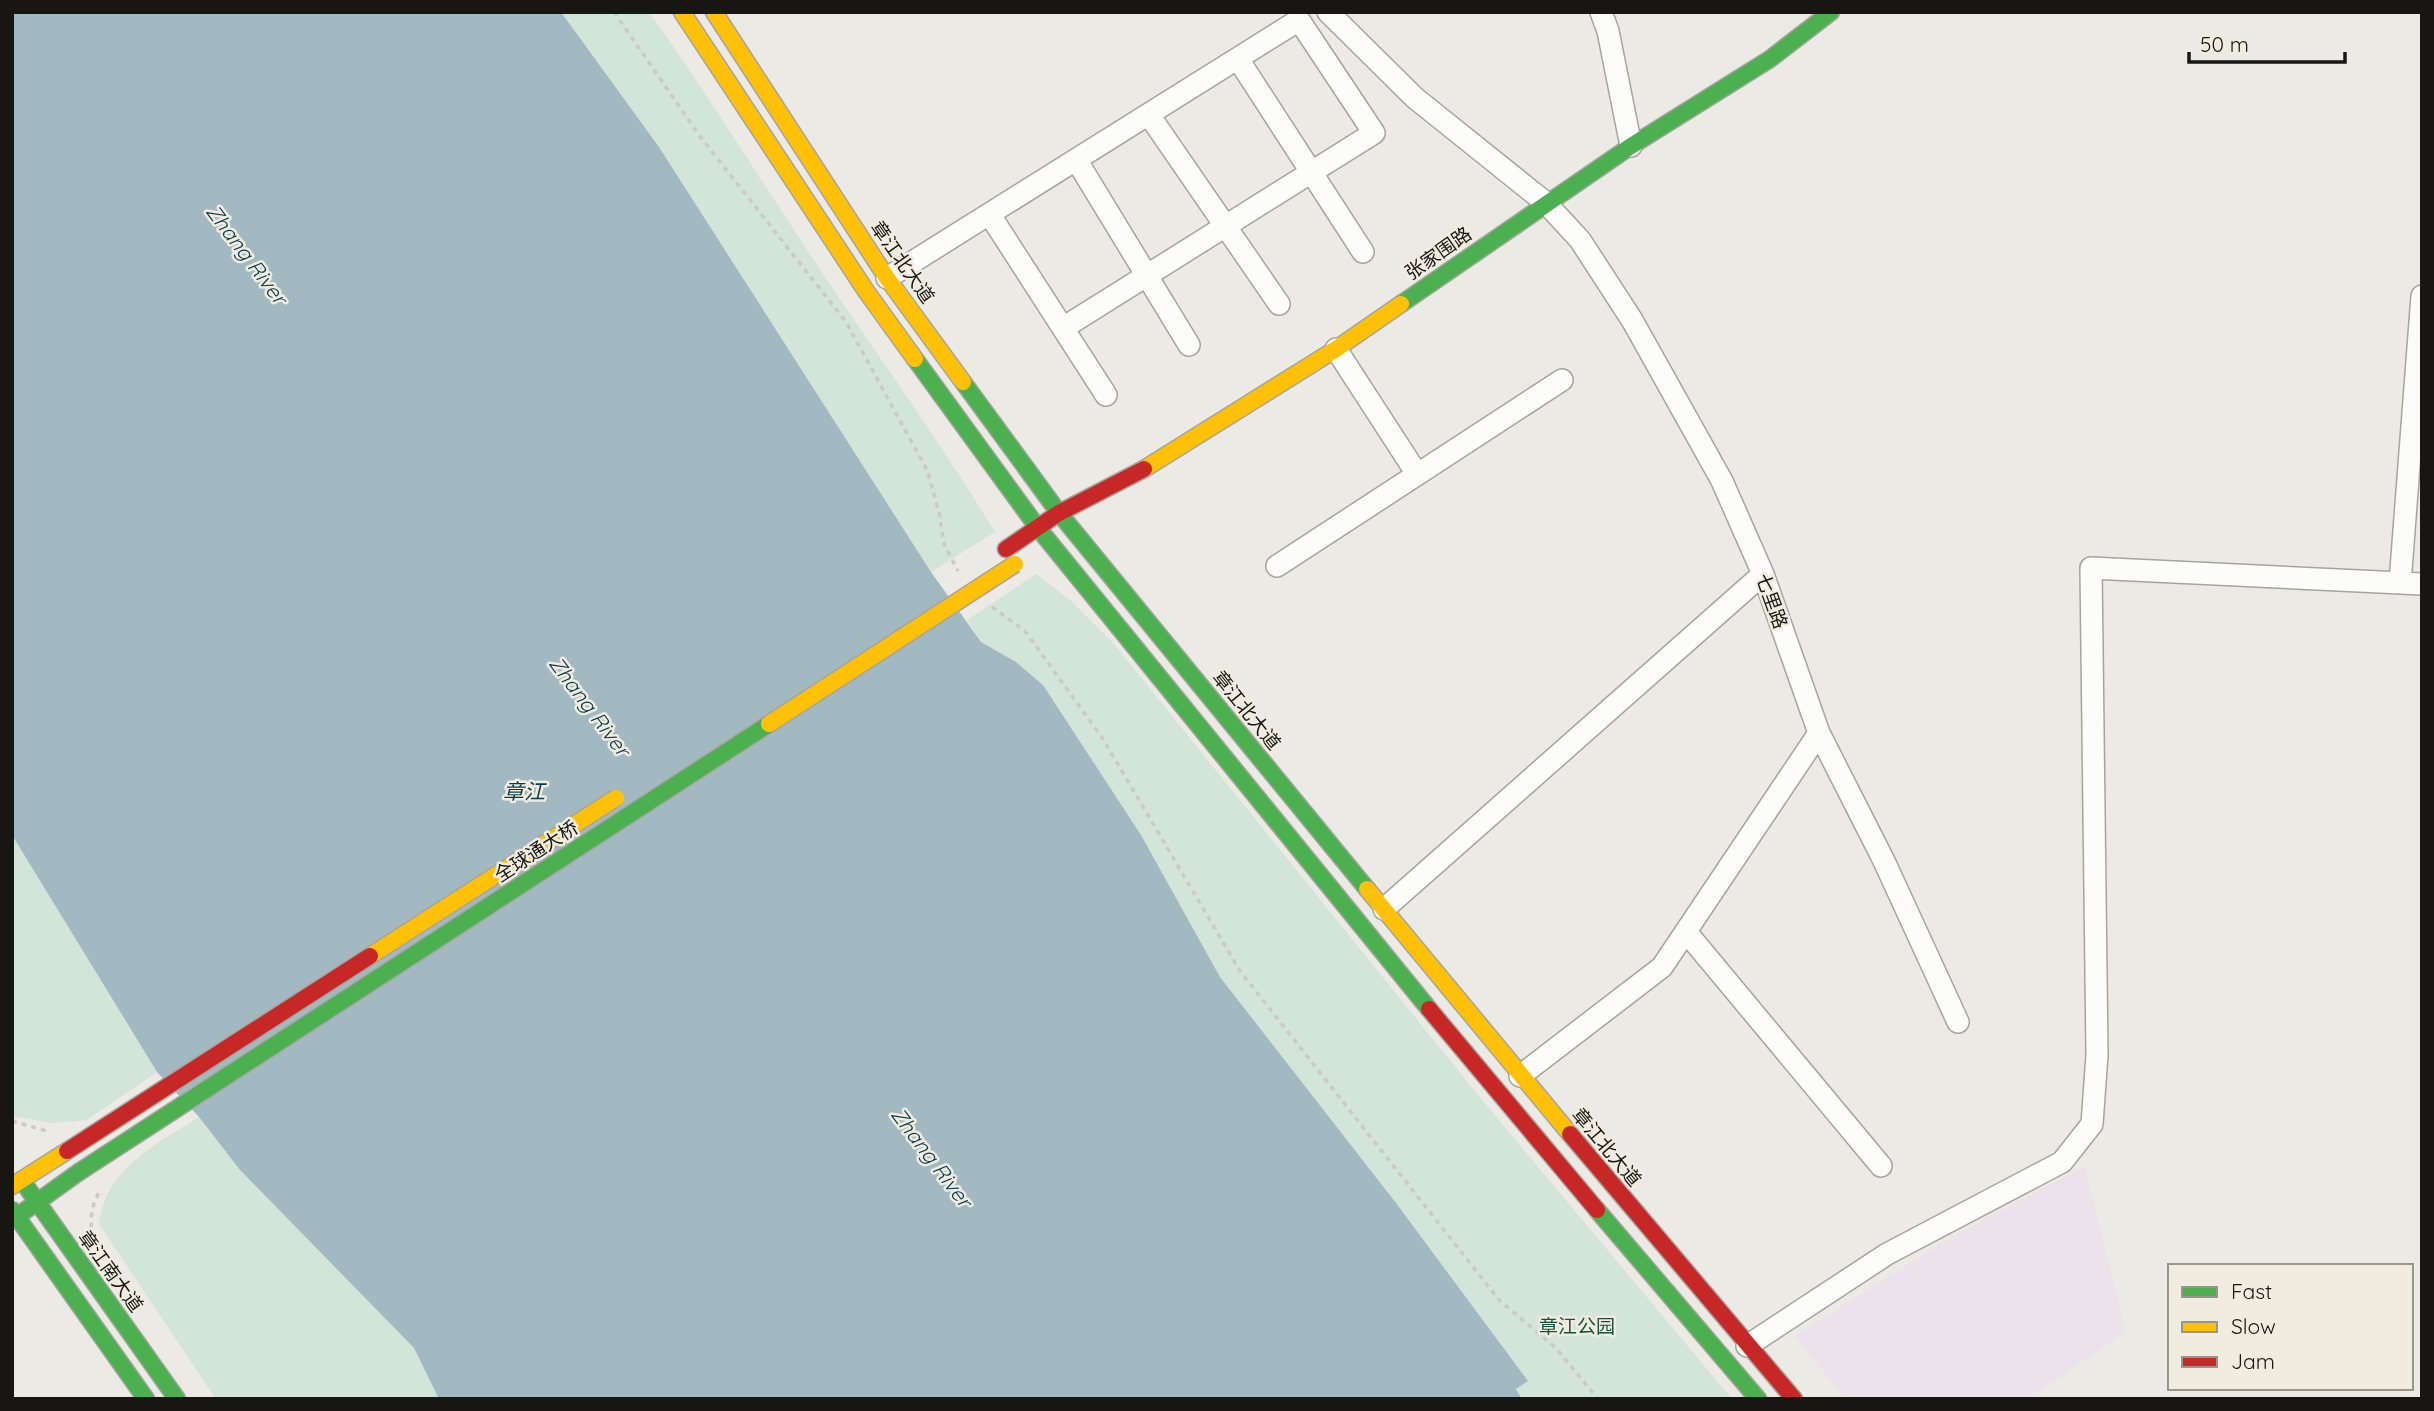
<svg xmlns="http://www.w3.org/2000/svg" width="2434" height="1411" font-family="Quicksand,'Noto Sans SC',sans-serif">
<rect width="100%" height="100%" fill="#eceae4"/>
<path fill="#ebe2eb" d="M2084 1167 2125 1332 2028 1399H1845L1795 1336 1950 1238Z"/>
<path fill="#d3e4d9" d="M561 12H649C710 98 765 187 823 274 881 360 941 444 995 532L931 572 659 147Z
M1036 574 1071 601 1114 644 1473 1089 1732 1399H1522L1516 1389 1528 1381 1396 1203 1220 977 1141 835 1043 685 1016 662 981 642 967 620Z
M12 835 157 1072 87 1120 52 1123 12 1116Z
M199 1117 240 1170 414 1348 439 1399H216L99 1224C107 1167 155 1145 199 1117Z"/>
<path fill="#a2b9c1" d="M12 12H561L659 147 931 572 981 642 1016 662 1043 685 1141 835 1220 977 1396 1203 1528 1381 1516 1389 1522 1399H439L414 1348 240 1170 199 1117 157 1072 12 835Z"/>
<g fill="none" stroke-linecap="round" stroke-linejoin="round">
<defs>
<path id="street" d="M1328 12 1415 98 1546 203 1580 240 1632 320 1722 481 1763 574 1819 733 1884 861 1958 1022
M1601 12 1608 31 1631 146
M1238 59 1363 252
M1149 115 1279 304
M1077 161 1189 345
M990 215 1106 395
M887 278 1299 20 1374 133 1063 328
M1336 349 1417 474
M1277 566 1562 380
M2400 583 2422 296
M1384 909 1763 574
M1687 933 1881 1166
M1520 1076 1662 967 1819 733
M1747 1346 1887 1254 2062 1162 2092 1124 2097 1055 2091 568 2422 584"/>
<path id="fast" d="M1401 304 1631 146 1770 59 1831 12
M915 359 1038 528 1429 1009
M963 382 1059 513 1367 889
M23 1182 177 1399
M12 1210 146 1399
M1597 1210 1758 1399
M12 1220 79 1172"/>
<path id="slow" d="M682 12 866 291 915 359
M714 12 887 278 963 382
M1144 469 1336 349 1401 304
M1367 889 1570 1134
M12 1186 67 1151"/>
<path id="jam" d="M1006 549 1059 513 1144 469
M1429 1009 1597 1210
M1570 1134 1794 1399"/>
</defs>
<use href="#street" stroke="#a6a4a0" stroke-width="24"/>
<use href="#fast" stroke="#a6a4a0" stroke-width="19"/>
<use href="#slow" stroke="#a6a4a0" stroke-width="19"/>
<use href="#jam" stroke="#a6a4a0" stroke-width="19"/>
<path stroke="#cacac7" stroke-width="3.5" stroke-dasharray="5 5" stroke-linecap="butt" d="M614 12 699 135 846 322 927 470 939 512 944 544 958 571
M992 607 1025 631 1103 739 1240 971 1499 1300 1556 1348 1598 1399
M12 1121 47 1131
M94 1237C88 1223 92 1203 100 1191"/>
<use href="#street" stroke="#fcfcfb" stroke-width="21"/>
<use href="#fast" stroke="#4caf50" stroke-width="16"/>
<use href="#slow" stroke="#ffc107" stroke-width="16"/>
<use href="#jam" stroke="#c62828" stroke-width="16"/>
<defs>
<path id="fast-bridge" d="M79 1172 769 724"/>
<path id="slow-bridge" d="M769 724 1015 564
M370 956 616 798"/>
<path id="jam-bridge" d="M67 1151 370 956"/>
</defs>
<use href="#fast-bridge" stroke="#a6a4a0" stroke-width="19" stroke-linecap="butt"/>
<use href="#slow-bridge" stroke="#a6a4a0" stroke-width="19" stroke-linecap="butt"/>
<use href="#jam-bridge" stroke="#a6a4a0" stroke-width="19" stroke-linecap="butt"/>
<use href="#fast-bridge" stroke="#4caf50" stroke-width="16"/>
<use href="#slow-bridge" stroke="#ffc107" stroke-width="16"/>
<use href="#jam-bridge" stroke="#c62828" stroke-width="16"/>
</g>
<g text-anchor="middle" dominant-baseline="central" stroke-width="5" stroke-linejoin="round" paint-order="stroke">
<g font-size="19" fill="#171612" stroke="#f0ece0">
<text transform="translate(1438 253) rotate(-35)">张家围路</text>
<text transform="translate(903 262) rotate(55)">章江北大道</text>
<text transform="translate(1772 601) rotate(70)">七里路</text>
<text transform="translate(1247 710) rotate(51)">章江北大道</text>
<text transform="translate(536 851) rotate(-33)">全球通大桥</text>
<text transform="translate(1607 1147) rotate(50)">章江北大道</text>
<text transform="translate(111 1271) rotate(54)">章江南大道</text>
</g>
<g font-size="19" fill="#16533d" stroke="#f0ece0">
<text x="1577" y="1326">章江公园</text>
</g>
<g font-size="21" font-style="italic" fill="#073c4c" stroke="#f0ece0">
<text transform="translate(247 254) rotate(53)">Zhang River</text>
<text transform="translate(590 706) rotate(53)">Zhang River</text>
<text x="524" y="791">章江</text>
<text transform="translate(932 1157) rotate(53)">Zhang River</text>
</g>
</g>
<rect width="2434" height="1411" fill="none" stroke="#171612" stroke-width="28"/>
<rect x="2168" y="1264" width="245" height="126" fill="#f0ece0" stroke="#99968e" stroke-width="2"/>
<rect x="2182" y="1287" width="35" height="10" fill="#4caf50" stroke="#99968e" stroke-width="2"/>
<text x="2231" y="1299" font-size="21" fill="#171612">Fast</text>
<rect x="2182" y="1322" width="35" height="10" fill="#ffc107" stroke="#99968e" stroke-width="2"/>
<text x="2231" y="1334" font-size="21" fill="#171612">Slow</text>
<rect x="2182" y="1357" width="35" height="10" fill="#c62828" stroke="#99968e" stroke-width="2"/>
<text x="2231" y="1369" font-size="21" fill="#171612">Jam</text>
<path d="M2189 52v10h156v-10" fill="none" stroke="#171612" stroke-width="3.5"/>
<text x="2200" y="52" font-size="21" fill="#171612" stroke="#f0ece0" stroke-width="5" paint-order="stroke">50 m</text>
</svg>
